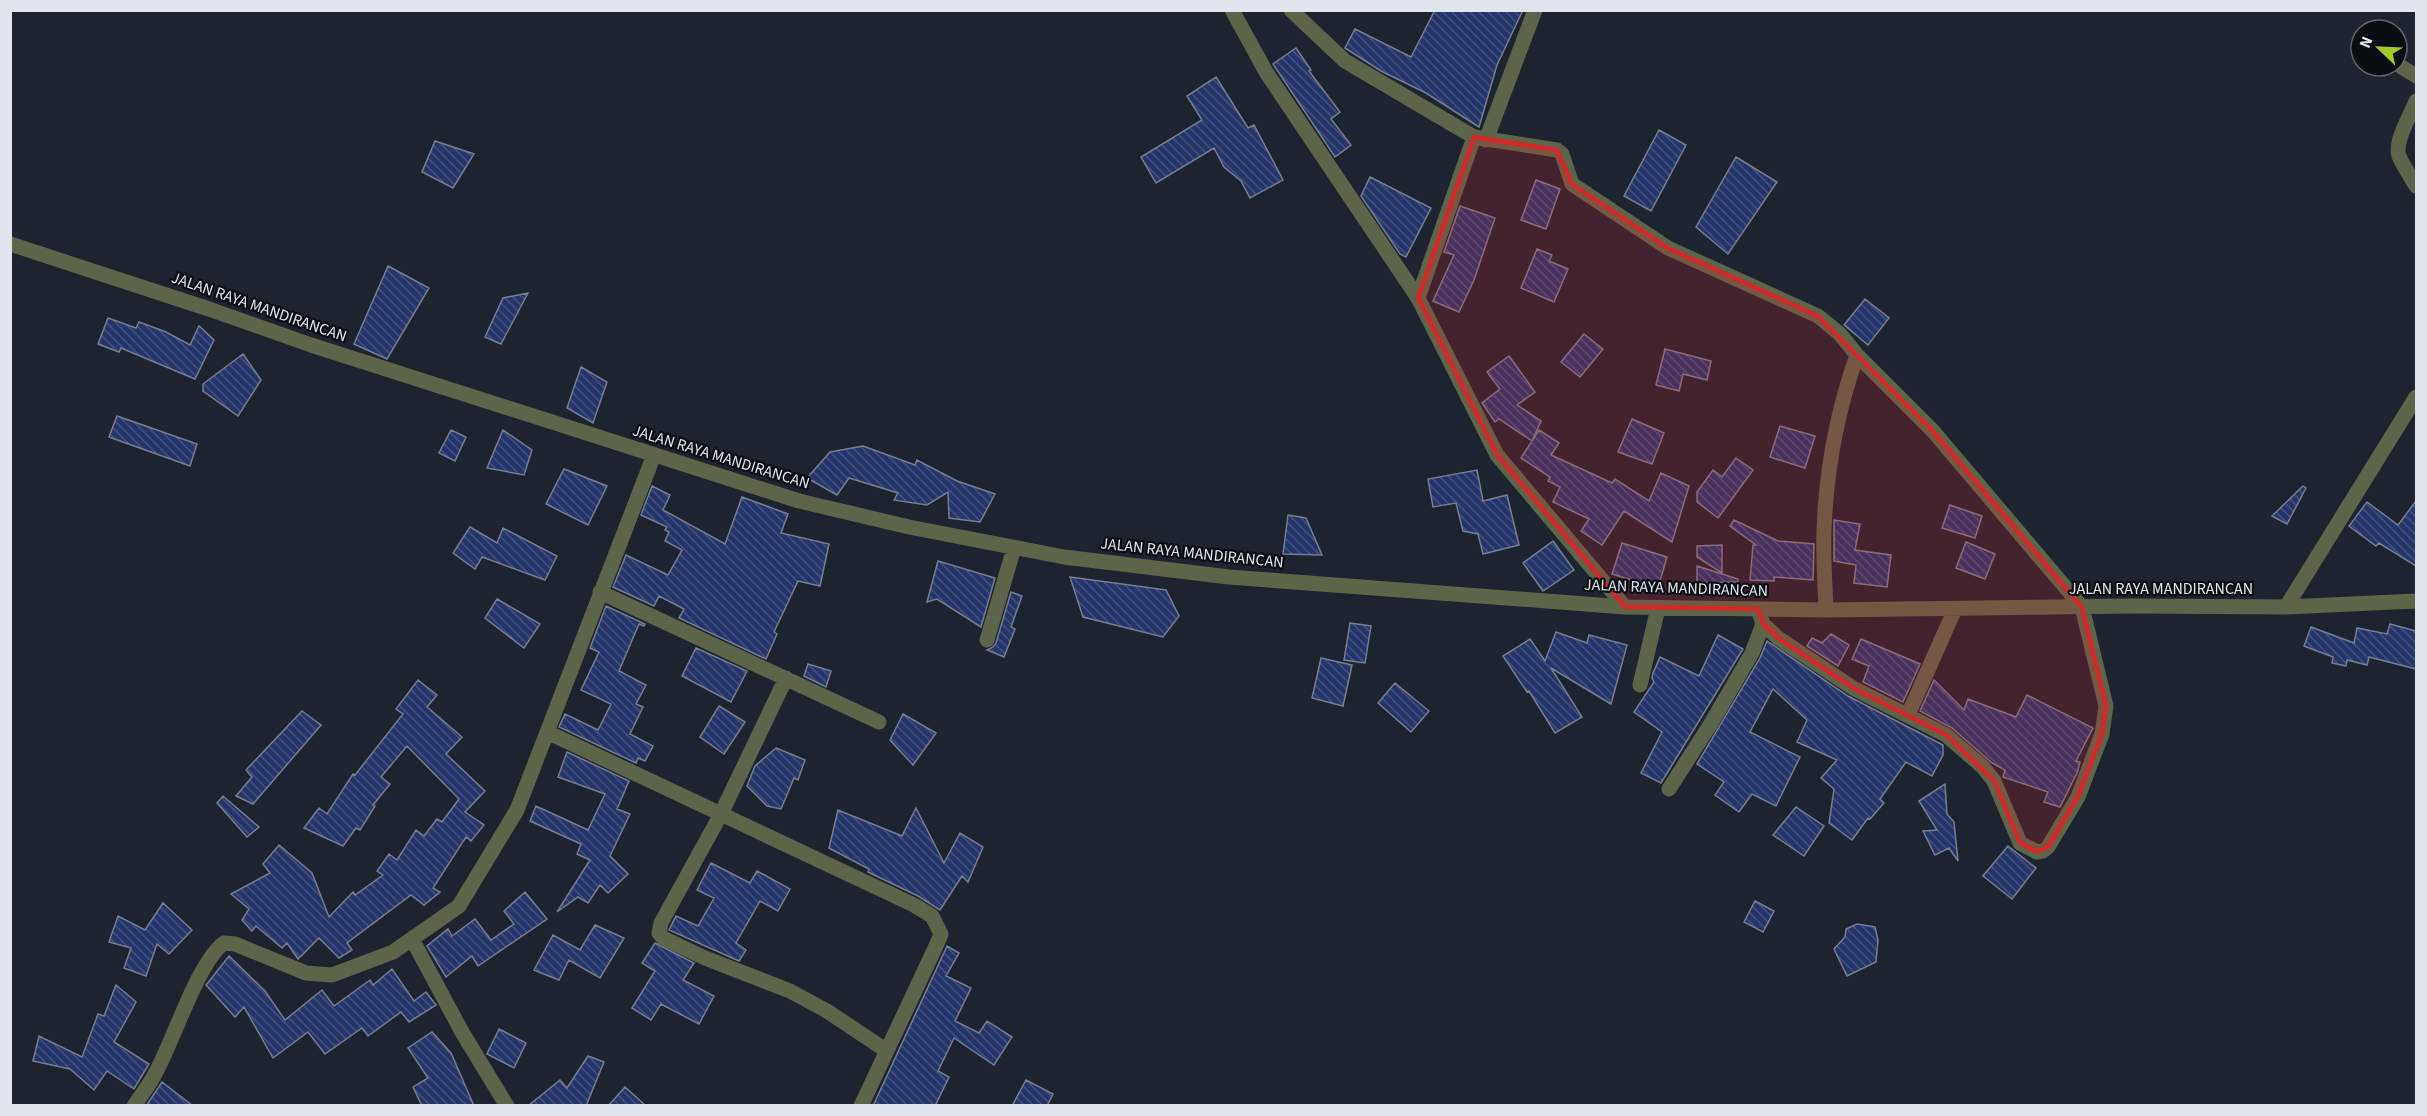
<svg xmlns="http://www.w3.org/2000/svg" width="2427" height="1116" font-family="'Source Sans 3',sans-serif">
<defs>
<pattern id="building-back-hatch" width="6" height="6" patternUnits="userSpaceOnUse" patternTransform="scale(1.5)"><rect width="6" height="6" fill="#25346a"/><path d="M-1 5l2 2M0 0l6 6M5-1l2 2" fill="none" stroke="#445180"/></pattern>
</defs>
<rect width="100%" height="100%" fill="#1e2330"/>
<path fill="url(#building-back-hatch)" stroke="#777d8d" stroke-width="1.5" d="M1435 10H1523L1497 65 1479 127 1426 93 1381 71 1345 48 1355 29 1411 57Z
M1296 48 1311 70 1309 71 1340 112 1331 119 1351 145 1335 157 1273 64Z
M1216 77 1248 128 1254 125 1283 180 1250 198 1241 181 1224 167 1214 148 1156 183 1141 157 1202 120 1187 96Z
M1659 130 1686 145 1651 211 1624 196Z
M435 141 474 154 453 188 422 172Z
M1736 157 1777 182 1728 254 1696 227Z
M1370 177 1431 208 1406 257 1400 254 1361 196Z
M1536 180 1560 189 1546 229 1521 220Z
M1460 206 1495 218 1474 280 1459 312 1433 301 1454 255 1444 252Z
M1537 249 1552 255 1549 261 1568 269 1554 302 1521 288Z
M388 266 429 288 387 359 354 344Z
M528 293 501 344 485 337 503 298Z
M1865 299 1889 318 1868 345 1844 325Z
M108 318 136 328 139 322 166 332 190 345 199 326 214 340 195 379 121 348 119 352 98 344Z
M1584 334 1603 349 1580 377 1561 362Z
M1665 349 1711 361 1707 380 1683 374 1679 391 1656 385Z
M243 354 261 380 238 416 203 391V384Z
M1509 356 1535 392 1517 405 1541 421 1532 441 1499 419 1495 422 1482 403 1500 389 1487 372Z
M581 367 607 382 593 423 567 408Z
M117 416 197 444 190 466 109 437Z
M1632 419 1664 433 1652 464 1618 452Z
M1780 426 1815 436 1805 468 1770 457Z
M451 430 466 437 455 461 439 453Z
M503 430 532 450 524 475 487 468Z
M1539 430 1559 443 1551 455 1612 483 1615 479 1649 501 1661 473 1689 486 1672 542 1624 511 1602 545 1581 531 1589 519 1553 502 1560 487 1548 481 1550 477 1521 458Z
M863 446 915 465 917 460 957 481 995 494 980 522 949 518 948 492 927 505 894 500 898 493 849 478 837 495 807 478 830 452Z
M1736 458 1753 470 1718 518 1697 502V492L1713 470 1722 477Z
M564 469 607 486 588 525 546 504Z
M1477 470 1483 501 1507 495 1519 545 1483 554 1478 534 1463 531 1456 503 1433 507 1428 479Z
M652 486 670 495 663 510 725 544 742 497 788 514 781 533 829 544 820 586 798 581 774 632 777 634 766 659 679 618 684 609 659 596 654 606 613 587 626 555 668 575 682 550 665 541 669 532 665 530 667 527 641 515Z
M2303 486 2306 488 2287 524 2272 516Z
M2416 501V566L2379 543 2376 546 2349 526 2367 502 2398 525Z
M1950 505 1982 516 1975 538 1942 528Z
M1288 515 1306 518 1322 555 1283 554Z
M1734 520 1778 541 1814 544 1813 580 1774 577V581L1750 580 1753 545H1756L1730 526Z
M1834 520 1860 524 1855 550 1891 555 1887 587 1854 583 1856 565 1834 561Z
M470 527 497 543 503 528 557 556 545 580 482 557 475 569 453 553Z
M1553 541 1574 570 1543 591 1523 563Z
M1966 542 1995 554 1985 579 1956 568Z
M1622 543 1667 557 1658 588 1612 574Z
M1722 545V573L1697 557V546Z
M938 561 995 578 981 627 937 599 927 602Z
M1697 566 1738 579V582L1697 583Z
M1070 577 1166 590 1179 616 1163 637 1083 617Z
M1011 592 1022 596 1011 627 1015 629 1004 657 987 650 993 647 996 643Z
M497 599 540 624 524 648 485 618Z
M606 606 645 624 644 626 639 624 619 671 646 685 636 704 643 707 630 734 653 746 645 761 638 758 636 763 559 727 565 714 598 730 611 704 581 690 599 652 590 648Z
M1350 623 1371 626 1365 663 1344 660Z
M2390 624 2416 631V669L2369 657 2367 665 2347 660 2346 666 2332 663 2333 657 2304 646 2311 627 2354 643 2357 628 2387 634Z
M1556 632 1587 643 1589 635 1627 645 1611 704 1551 668 1582 717 1555 733 1529 691 1527 692 1503 656 1530 639 1545 661Z
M1831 634 1849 645 1838 666 1807 646 1812 638 1822 643Z
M1718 635 1743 649 1661 783 1641 773 1662 732 1634 712 1654 682 1652 678 1653 673 1660 657 1699 676Z
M1861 639 1920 664 1903 702 1863 682 1869 666 1852 659Z
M1767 641 1848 696 1943 745V755L1932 776 1906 762 1880 799 1884 803 1870 819 1868 818 1852 840 1829 823 1834 789 1821 778 1837 760 1797 742 1807 720 1773 689 1750 732 1800 757 1776 806 1752 794 1739 812 1715 795 1724 782 1697 764 1760 658Z
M696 648 747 671 731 702 682 676Z
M1321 658 1352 665 1343 706 1312 698Z
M808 664 831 671 826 687 804 676Z
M418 680 437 695 427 707 462 737 446 754 485 791 465 812 484 825 471 841 466 837 433 888 440 892 424 905 411 895 347 943 352 950 339 958 319 938 298 959 287 943 282 948 256 926 252 931 242 920 249 909 231 894 270 873 263 864 279 845 312 873 329 917 353 892 355 895 383 875 377 871 389 854 397 860 416 830 424 836 437 819 442 822 459 799 407 746 381 777 390 784 373 805 375 806 360 830 356 828 343 846 304 828 319 808 327 814 353 774 355 775 403 714 396 709Z
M1934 680 1964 710 1968 699 2016 717 2027 695 2093 728 2076 761 2080 762 2077 773 2060 807 2044 802 2048 792 2003 777 2005 770 1992 763 1952 728 1920 711Z
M1395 683 1429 711 1411 732 1378 703Z
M719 706 745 722 724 754 700 737Z
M302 711 321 725 253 804 236 796 252 777 246 770Z
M903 714 936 733 913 765 890 740Z
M776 748 805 760 798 780 794 778 781 809 767 806 747 786 755 766Z
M567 752 629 781 617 809 630 814 610 856 628 874 608 893 600 885 588 903 578 897 557 912 590 860 577 854 581 844 530 821 536 806 588 830 605 794 558 777Z
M1945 784 1947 814 1954 822 1958 861 1949 848 1935 855 1923 831 1937 830 1919 801Z
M223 796 259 827 247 837 217 803Z
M1796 807 1824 826 1804 856 1773 835Z
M916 808 944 863 960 833 983 847 968 882 962 876 940 910 918 896 868 872 869 869 829 848 838 810 902 836Z
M2008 846 2036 868 2012 899 1983 876Z
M711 863 750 883 757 871 790 889 778 911 760 901 736 943 746 950 739 961 669 930 676 916 698 926 714 898 697 890Z
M525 892 547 919 478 966 472 956 446 977 427 946 448 929 452 936 475 919 491 940 514 924 504 911Z
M1755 901 1774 911 1763 932 1744 922Z
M163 903 192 930 169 954 157 944 146 976 124 968 131 948 109 942 118 916 145 930Z
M1857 924 1875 927 1878 940 1876 962 1847 976 1834 949 1845 937 1846 929Z
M595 925 624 938 600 978 569 960 559 980 534 970 553 935 580 950Z
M655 943 694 963 683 980 714 996 699 1024 661 1004 651 1020 632 1008 655 971 642 963Z
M947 946 959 953 946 976 971 988 955 1021 979 1033 987 1021 1012 1037 994 1065 954 1038 938 1071 949 1077 935 1106H873Z
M229 956 265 991 285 1020 322 990 334 1006 370 980 373 985 392 969 414 1001 426 992 436 1005 409 1022 401 1012 368 1036 362 1028 325 1054 308 1032 273 1058 244 1007 235 1017 206 985Z
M116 985 136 1002 114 1042 149 1064 134 1089 107 1071 94 1090 70 1069 33 1061 39 1036 82 1057 98 1014 104 1016Z
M499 1029 526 1043 514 1068 487 1054Z
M432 1032 451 1053 474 1106H422L413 1087 428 1078 408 1048Z
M588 1056 604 1062 586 1106H528L560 1080 567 1088Z
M1026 1080 1053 1094 1047 1106H1012Z
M162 1082 193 1106H146Z
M625 1087 646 1106H608Z"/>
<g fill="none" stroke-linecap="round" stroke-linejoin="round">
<path stroke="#5c654a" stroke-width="15" d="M1232 10 1266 72 1418 298 1497 455 1625 607
M1291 10 1345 61 1474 137 1557 150 1562 154 1572 184 1668 248 1818 316 1840 334 1857 355 1933 431 2082 607 2106 706 2102 734 2078 797 2048 847 2043 851 2037 852 2020 843 1994 781 1983 767 1946 735 1853 688 1778 638 1763 624 1758 609
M2397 64 2416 76
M2416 101C2411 115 2394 141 2399 156 2403 166 2411 177 2416 186
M1486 140 1535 10
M10 244 209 309 311 345 799 501 909 527 1064 557 1229 577 1625 607 1826 610 2134 606 2286 607 2416 601
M1418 298 1474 137
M600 592 879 722
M2286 607 2416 397
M1826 610C1825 584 1823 557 1824 531 1826 471 1837 412 1857 355
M987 640 1014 548
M786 678 721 814 661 923 659 933 663 938 705 958 790 991 827 1011 887 1051
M1640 685 1658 608
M1908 715 1955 609
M547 732 914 905 932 916 941 934 936 946 861 1106
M1669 789 1710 725 1752 653 1763 624
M412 939 462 1032 507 1106
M134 1106C142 1094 151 1083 157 1070 174 1039 198 962 224 943L235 944 306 973 332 975 393 952 459 906 517 810 654 455"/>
</g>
<path fill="#d62828" fill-opacity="0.2" stroke="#d62828" stroke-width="4.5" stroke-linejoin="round" d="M1474 137 1557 150 1572 184 1668 248 1818 316 1933 431 2082 607 2106 706 2102 734 2078 797 2048 847 2037 852 2020 843 1994 781 1946 735 1853 688 1778 638 1763 624 1758 609 1625 607 1497 455 1418 298Z"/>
<g text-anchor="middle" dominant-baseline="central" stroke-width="4.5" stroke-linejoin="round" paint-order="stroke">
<g font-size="16" fill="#e1e5ee" stroke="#0a0d12">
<text transform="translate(259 307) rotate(19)">JALAN RAYA MANDIRANCAN</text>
<text transform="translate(721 457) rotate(17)">JALAN RAYA MANDIRANCAN</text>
<text transform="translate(1192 553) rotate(6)">JALAN RAYA MANDIRANCAN</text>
<text transform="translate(1676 588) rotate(2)">JALAN RAYA MANDIRANCAN</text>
<text x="2161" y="589">JALAN RAYA MANDIRANCAN</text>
</g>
</g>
<rect width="2427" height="1116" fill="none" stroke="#e1e5ee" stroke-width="24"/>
<g transform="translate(2379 48) rotate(293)"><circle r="28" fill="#0a0d12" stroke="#60636a" stroke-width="1.5"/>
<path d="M0-4.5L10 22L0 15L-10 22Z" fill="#a1c929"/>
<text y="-9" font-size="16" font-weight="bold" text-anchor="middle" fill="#e1e5ee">N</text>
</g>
</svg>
